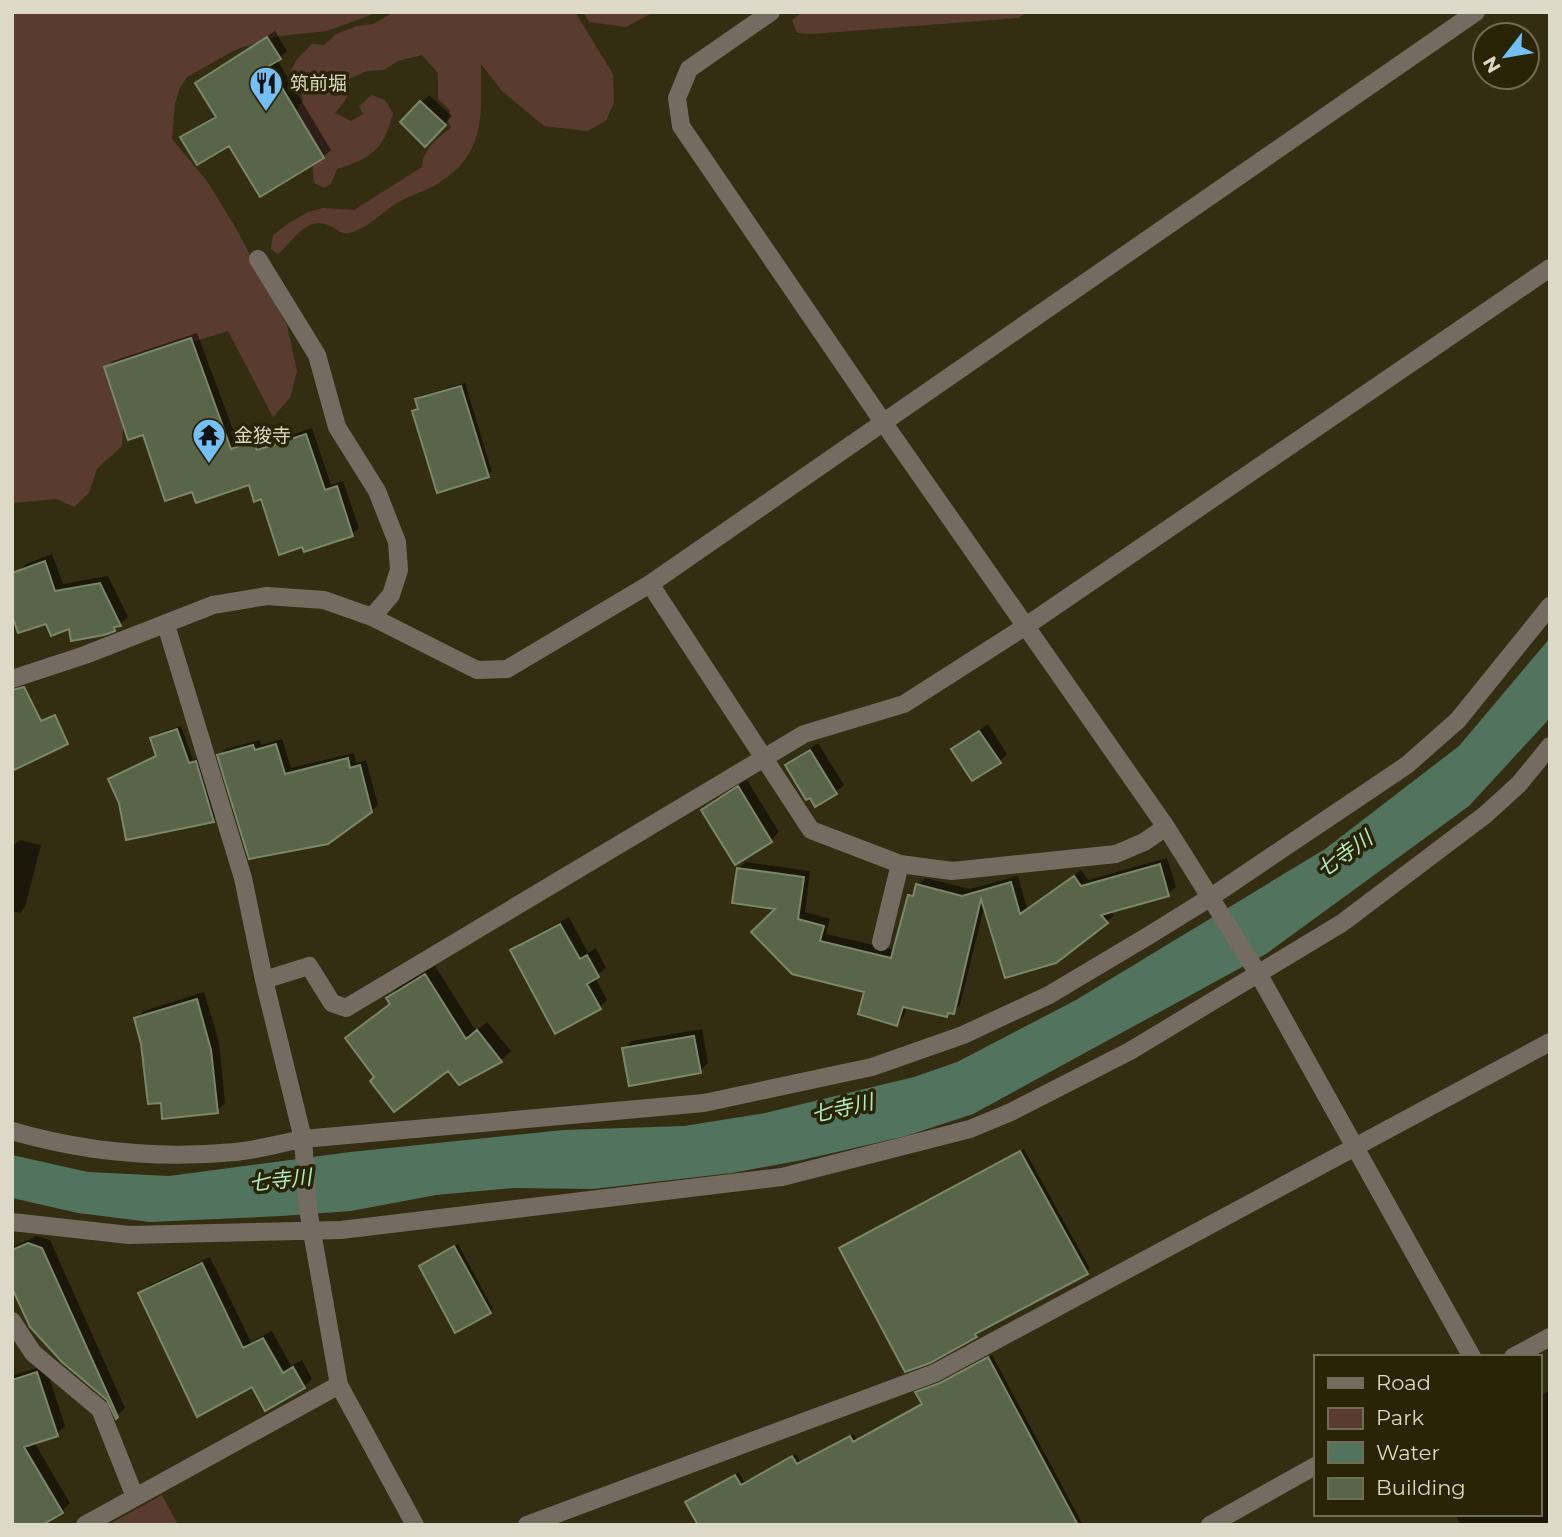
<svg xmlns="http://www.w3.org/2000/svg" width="1562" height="1537" font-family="Montserrat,'Noto Sans JP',sans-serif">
<rect width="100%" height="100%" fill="#332e11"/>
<path fill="#593b2f" d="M12 12H379L327 31 279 36 237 49 187 77 180 88 175 104 172 139 207 181 237 230 287 325 297 371 290 398 273 417 228 331 104 369 123 427 122 446 97 469 89 493 74 507 57 499 12 503Z
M394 12H575L613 74 614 102 606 121 587 131 544 126 502 91 481 64C481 117 487 155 434 186 423 192 411 195 400 201 383 211 369 228 349 233 340 235 338 229 330 226 307 214 293 242 278 254L271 249 273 235 289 223 308 212 323 208 354 210 422 167C423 149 437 138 451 128L448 121 450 110 438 99V73L422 55 398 61 384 70 367 71 349 79C351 94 345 102 335 113L351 121 363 114 359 106 372 95 385 100 393 113C384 149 372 158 337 169L331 184 324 188 314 183 312 160 296 111 303 100 301 88 290 72 297 59 312 44 324 45 336 34 357 26 373 24Z
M583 12H654L626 27 589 22Z
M803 12H1027L1019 18 812 34 797 33 792 20Z
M162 1495 178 1525H108Z"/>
<path fill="#52735d" d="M1550 638V718L1469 806 1266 954 973 1114 906 1136 802 1160 732 1173 593 1189 514 1188 436 1195 351 1211 281 1216 150 1222 78 1213 12 1198V1155L88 1172 169 1176 350 1152 563 1130 684 1126 765 1113 914 1077 957 1062 1076 1000 1325 849 1459 746Z"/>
<path fill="#0007" d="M275 31 287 51 277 60 331 150 323 157 183 137 190 130 216 115 197 83 205 75Z
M429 95 452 116 425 144 403 122Z
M197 333 238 443 260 436 263 444 312 428 331 485 343 481 359 528 352 534 263 497 250 483 193 490 144 433 106 367 113 361Z
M465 383 492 472 488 475 414 411 419 407 417 400 420 396Z
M52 554 63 584 108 576 128 617 114 630 71 627 19 571 26 564Z
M988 724 1007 754 1000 761 953 749Z
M181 726 193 760 200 758 217 816 213 821 110 779 114 775 158 755 152 739 156 734Z
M282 739 291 768 354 753 356 763 366 760 378 805 371 811 219 755 226 749 260 740 261 745Z
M818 743 844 785 836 792 787 766 795 758Z
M747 780 779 832 771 840 735 862 703 810 711 802Z
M20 840 41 845 25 907 20 913 12 911V854L14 845Z
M1167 858 1176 887 1168 894 1110 910 1114 915 1106 922 1055 961 985 904 960 1005 953 1012H950L946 1015 907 1006 904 1016 897 1024 867 990 738 869 746 862 810 871 805 912 830 919 826 934 895 950 909 896 925 878 970 889 1018 876 1027 908 1081 870 1088 880Z
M569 917 588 953 596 948 606 968 595 977 607 1000 599 1008 513 951 520 943Z
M435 966 476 1031 487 1022 511 1051 501 1060 459 1083 448 1069 376 1076 347 1038 391 1003 388 998 397 988Z
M204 992 219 1042 225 1103 217 1111 162 1101 136 1018 144 1011Z
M702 1029 708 1063 700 1071 624 1049 632 1041Z
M1024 1149 1090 1269 978 1331 979 1333 976 1336 841 1248Z
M37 1236 50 1240 125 1408 117 1416 109 1399 12 1285V1247Z
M458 1244 493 1309 490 1312 421 1266Z
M210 1257 251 1342 272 1331 291 1366 302 1360 312 1379 304 1387 140 1294 148 1286Z
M992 1355 1083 1525H700L688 1502 739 1472 744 1482 796 1454 800 1462 854 1434 857 1440 923 1403 917 1393 921 1389 946 1380Z
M45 1365 65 1426 57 1434 34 1442 70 1503 62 1511 12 1525V1376Z
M1550 1390V1525H1461L1455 1514H1539V1396Z"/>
<path fill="#596549" stroke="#7a8769" stroke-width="2" d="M267 37 281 59 269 66 324 158 260 197 229 146 197 165 180 137 216 117 195 83Z
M420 101 446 125 425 147 400 122Z
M191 338 231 449 253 441 257 450 306 434 325 490 337 486 353 536 304 552 302 547 279 555 261 499 254 502 249 485 196 503 192 492 165 501 143 435 128 440 104 367Z
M461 386 489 477 437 493 412 411 418 409 415 399Z
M45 561 55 591 100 583 121 626 114 627 115 631 104 635 71 641 69 629 51 636 46 624 18 633 12 615V573Z
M24 687 41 721 55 715 68 744 12 771V690Z
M177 729 189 763 196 761 214 822 126 840 119 803 108 779 156 756 150 738Z
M979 731 1001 763 972 781 951 749Z
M276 744 285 774 348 758 350 768 360 765 372 812 328 844 249 859 217 755 253 745 255 750Z
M810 750 837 794 815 807 810 798 806 800 785 765Z
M738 786 772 842 735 865 701 810Z
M1160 864 1169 896 1101 915 1108 923 1056 963 1005 978 981 899 954 1014 948 1013 947 1017 903 1007 897 1026 858 1014 864 992 792 974 751 932 775 909 732 903 737 868 804 877 798 919 824 926 820 941 891 958 908 895 913 896 916 884 962 896 1011 882 1020 914 1074 876 1081 886Z
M560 924 580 959 587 955 599 977 587 984 601 1009 555 1034 510 950Z
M425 974 466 1039 477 1030 502 1062 459 1085 448 1071 394 1112 370 1081 374 1077 345 1038 390 1004 386 998Z
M197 999 211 1050 218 1113 162 1119 161 1103 148 1104 141 1044 134 1018Z
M694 1036 701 1073 629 1086 622 1048Z
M1020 1151 1088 1274 975 1334 977 1337 930 1363 905 1372 839 1248Z
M28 1243 42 1248 118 1417 116 1419 107 1400 62 1362 30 1327 12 1288V1250Z
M454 1246 491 1313 455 1333 419 1266Z
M202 1263 243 1348 263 1338 283 1373 293 1367 305 1388 265 1411 252 1387 197 1417 138 1293Z
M988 1357 1078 1525H698L685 1502 735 1475 741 1485 792 1456 797 1464 850 1436 853 1442 922 1404 915 1392 940 1383Z
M37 1372 58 1436 24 1447 63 1513 42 1525H12V1380Z"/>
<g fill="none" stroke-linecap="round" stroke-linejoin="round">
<path stroke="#756c61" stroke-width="18" d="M771 12 689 69 677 98 681 126 883 422 1166 827 1259 975 1472 1357
M258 259 317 355 337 427 377 491 397 542 399 570 391 595 372 617
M650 584 811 830 900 864 952 871 1116 854 1144 842 1166 827
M166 625 243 878 264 980 303 1139 308 1209 339 1385 415 1525
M12 679 85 655 213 605 267 596 324 600 372 617 477 670 507 669 650 584 1476 12
M881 942 900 864
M264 980 309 966 332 1003 346 1008 804 734 904 704 1026 626 1550 268
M12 1131C84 1152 160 1159 235 1152 258 1150 281 1143 303 1139L704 1103 872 1067 963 1035 1049 995 1148 936 1211 897 1407 765 1458 720 1550 606
M12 1222 129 1235 341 1230 782 1177 970 1129 1011 1112 1130 1051 1342 923 1485 815 1519 784 1550 746
M12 1321 33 1353 100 1409 135 1497
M1513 1357 1550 1337
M85 1525 339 1385
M527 1525 935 1373 1550 1042
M1210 1525 1315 1466"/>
</g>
<defs>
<symbol id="restaurant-pin" viewBox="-11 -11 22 30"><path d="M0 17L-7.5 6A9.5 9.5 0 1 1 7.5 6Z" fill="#74c0f6" stroke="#292406"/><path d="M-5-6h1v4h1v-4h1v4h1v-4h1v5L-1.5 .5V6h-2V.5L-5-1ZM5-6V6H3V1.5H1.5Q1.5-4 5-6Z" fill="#111"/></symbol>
<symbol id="temple-pin" viewBox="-11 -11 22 30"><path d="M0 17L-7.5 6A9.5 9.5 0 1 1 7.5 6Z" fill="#74c0f6" stroke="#292406"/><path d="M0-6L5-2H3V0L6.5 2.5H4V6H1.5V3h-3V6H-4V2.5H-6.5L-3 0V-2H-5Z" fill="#111"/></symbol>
</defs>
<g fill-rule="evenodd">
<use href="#restaurant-pin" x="247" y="64" width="38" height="52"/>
<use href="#temple-pin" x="190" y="416" width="38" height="52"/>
</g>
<g text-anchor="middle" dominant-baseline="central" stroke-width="7" stroke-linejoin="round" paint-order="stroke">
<g font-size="19" fill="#dcd9c8" stroke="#292406" text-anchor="start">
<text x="290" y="83">筑前堀</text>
<text x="234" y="435">金狻寺</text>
</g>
<g font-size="21" font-style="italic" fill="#b1ecc5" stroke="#292406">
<text transform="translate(1344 854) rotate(-36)">七寺川</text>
<text transform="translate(842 1108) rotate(-13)">七寺川</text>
<text transform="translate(280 1180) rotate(-6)">七寺川</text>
</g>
</g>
<rect width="1562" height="1537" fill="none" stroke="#dcd9c8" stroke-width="28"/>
<rect x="1314" y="1355" width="228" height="161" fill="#292406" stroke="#716c54" stroke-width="2"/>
<rect x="1328" y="1378" width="35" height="10" fill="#756c61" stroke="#716c54" stroke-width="2"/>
<text x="1376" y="1390" font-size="21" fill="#dcd9c8">Road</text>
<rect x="1328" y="1408" width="35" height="21" fill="#593b2f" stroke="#716c54" stroke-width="2"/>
<text x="1376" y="1425" font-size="21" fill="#dcd9c8">Park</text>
<rect x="1328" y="1442" width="35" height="21" fill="#52735d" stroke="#716c54" stroke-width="2"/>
<text x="1376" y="1460" font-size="21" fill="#dcd9c8">Water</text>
<rect x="1328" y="1478" width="35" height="21" fill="#596549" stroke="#716c54" stroke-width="2"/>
<text x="1376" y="1495" font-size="21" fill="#dcd9c8">Building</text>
<g transform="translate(1506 56) rotate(239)"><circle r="33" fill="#292406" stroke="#716c54" stroke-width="2"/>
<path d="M0-5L12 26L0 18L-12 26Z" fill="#74c0f6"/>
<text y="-10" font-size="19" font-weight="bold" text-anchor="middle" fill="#dcd9c8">N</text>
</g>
</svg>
